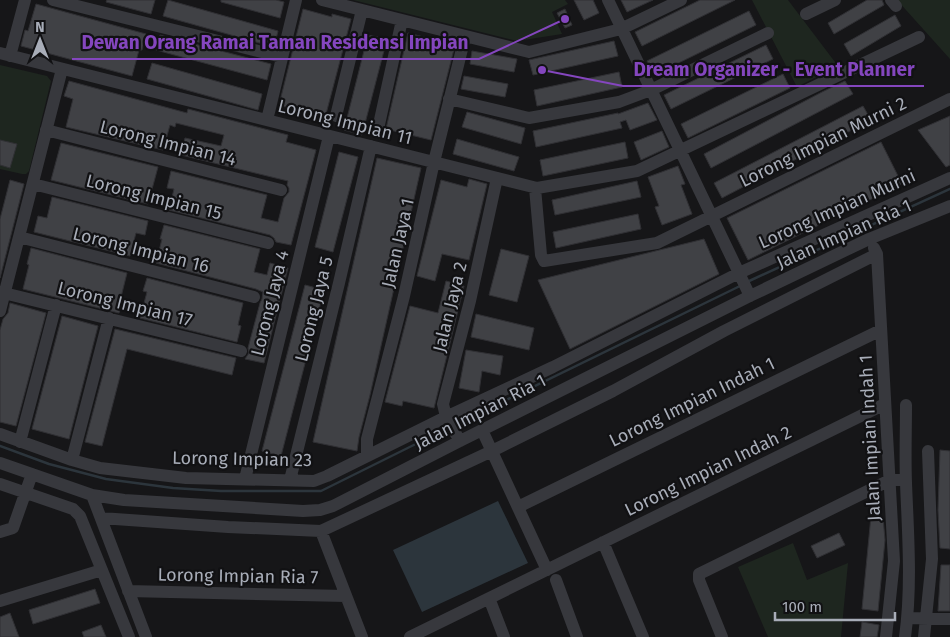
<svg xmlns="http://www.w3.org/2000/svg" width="950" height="637" font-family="'Fira Sans',sans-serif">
<rect width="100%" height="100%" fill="#161618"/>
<path fill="#1e261f" d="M353 0H565L568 4 552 12 562 34 517 41Z
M752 0H788L838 66 797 87Z
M897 0H950V59Z
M0 65 47 76 51 81 29 171 26 174H22L0 169Z
M793 543 807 580 848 563 841 637H768L738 567Z"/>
<path fill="#2c353c" d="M498 501 528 563 422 612 393 550Z"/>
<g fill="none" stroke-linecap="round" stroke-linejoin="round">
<path stroke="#2c353c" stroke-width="2.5" d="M747 282 950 189
M455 425 740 286
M0 446 49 464 106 479 173 488 221 491H321L448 428"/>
</g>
<path fill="#404145" stroke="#303034" d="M107 0H155L151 14 106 2Z
M168 0 278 31 274 47 163 16Z
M221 0H276L284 2 280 18 221 2Z
M574 0H593L599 13 584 20Z
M621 0H653L627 12Z
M700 0H735L642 46 635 32Z
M867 0H882L884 5 834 34 828 23Z
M36 4 146 34 142 50H139L132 76 21 46 25 30 28 31Z
M303 9 332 17V14L351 19 326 114 297 107 296 110 279 105Z
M565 9 572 25 565 28 557 13Z
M749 11 756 25 654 75 647 61Z
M895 15 901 26 851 56 844 44Z
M408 33 455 45 431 140 386 129Z
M160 35 271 64 267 80 156 50Z
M368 35 387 39 362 135 344 130Z
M614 41 618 56 533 75 529 60Z
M766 45 773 59 671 109 664 95Z
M472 51 517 59 514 72 470 64Z
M152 63 262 94 258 110 147 79Z
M619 72 622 87 537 106 534 90Z
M783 74 790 88 688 138 681 124Z
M464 76 508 84 505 97 461 89Z
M69 81 187 113 188 109 288 135 286 142 316 150 291 245 276 242 274 238 270 235 169 210 174 189 167 188 171 171 267 195 261 218 278 222 284 198 289 192V188L287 185 288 181 181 155 185 138 221 146 224 135 176 123 175 127 170 125 163 150 66 127 73 99 64 96Z
M845 81 853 94 711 168 704 154 822 92Z
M648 103 657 120 630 130 626 120 620 122 622 128 536 147 533 131 618 113V114Z
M863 106 871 120 722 198 714 183Z
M467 112 525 128 521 144 462 127Z
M950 116V165L946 167 918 130Z
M662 131 669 147 641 160 634 142Z
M457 139 519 157 514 171 453 154Z
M0 140 17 144 10 168 0 165Z
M625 142 628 158 543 176 540 160Z
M881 142 902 184 748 260 727 218Z
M61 143 158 167 148 204 51 180Z
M339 152 358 157 333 252 315 247Z
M377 158 421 168 370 395 359 437 357 451 313 442Z
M678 166 685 184 681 185 692 214 662 225 655 207 659 206 648 177Z
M469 179 487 184 469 260 442 254 435 281 417 276 441 180 467 187Z
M10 180 24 184 0 278V219Z
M637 181 641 197 555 215 552 200Z
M52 197 148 221 145 235 136 233 130 256 34 232 38 216 47 218Z
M638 214 641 229 556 248 553 232Z
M164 225 260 249 254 272 267 275 270 263 288 268 264 363 245 359 249 353 248 348 260 303 262 299 263 292 256 289 156 263 162 239H160Z
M704 239 719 274 570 349 538 280Z
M31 248 127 273 121 297H123L119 313 23 289 29 265 27 264Z
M501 249 529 256 517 302 489 295Z
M147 278 243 303 238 325 241 326 237 342 140 318 147 292 143 291Z
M446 281 464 286 434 408 403 401 402 406 385 402 410 306 438 313Z
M305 285 324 290 281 456 262 451Z
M10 303 46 313 16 426 0 422V330L3 319 8 313Z
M476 314 534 328 529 350 471 337Z
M62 316 98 326 69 439 32 429Z
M115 329 236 358 232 375 127 349 102 446 85 442Z
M466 350 503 356 500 375 482 371 479 392 459 388Z
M940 450 950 451V549L940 548 938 510Z
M871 516 883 517 885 540 878 611 862 609Z
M839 533 845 545 817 558 811 546Z
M941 565H950V611H938Z
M95 589 100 603 33 624 29 610Z
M10 613 19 637H0V617Z
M862 622 879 625 877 637H860Z
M101 625 106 637H84L82 632Z"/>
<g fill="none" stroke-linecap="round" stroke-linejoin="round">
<path stroke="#37383d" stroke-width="12" d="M53 0 282 57
M322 0 529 52 621 29 681 0
M608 0 750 296
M891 0 896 6
M806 14 835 0
M0 53 537 188 637 171 919 37
M10 56 25 0
M449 99 529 118 619 102 651 90 768 33
M336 116 362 10
M267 120 296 0
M378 129 402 20
M46 130 281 190
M33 184 268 243
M535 188 541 255 544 261 657 243 950 99
M19 237 254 297
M874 248 877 254 894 561 886 637
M0 292 241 351
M0 311 62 69
M482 430 547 570
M0 434 72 460 100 468 186 478 314 481 327 476 446 417 553 367 739 273 950 178
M460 441 446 417 443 404 470 301 497 178
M20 442 56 305
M367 456V439L404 296 434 162 465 37
M72 460 109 318
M0 463 92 495 124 500 303 511 320 510 333 506 460 441 750 296 869 239 950 206
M245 479 329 136
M290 480 339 283 371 146
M0 484 73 509 80 516 129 637
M92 495 146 637
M518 507 881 330
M101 518 228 527 321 531 492 451 613 391 724 331 877 254
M321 531 362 637
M0 532 13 528 32 474
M603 542 643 637
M556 580 577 637
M128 591 346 596
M489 598 504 637
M0 601 102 570
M907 618 950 619
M410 637 885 404
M722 637 699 580V574L890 480H906
M905 637C912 586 908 534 906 483 905 457 906 431 906 405
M924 637 932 559 928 451"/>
</g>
<g text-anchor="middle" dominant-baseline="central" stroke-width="4.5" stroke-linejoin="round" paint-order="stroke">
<g font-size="18" fill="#a8adb8" stroke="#111113">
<text transform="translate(345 122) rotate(14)">Lorong Impian 11</text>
<text transform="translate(823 142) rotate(-26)">Lorong Impian Murni 2</text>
<text transform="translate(168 143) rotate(14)">Lorong Impian 14</text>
<text transform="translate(154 197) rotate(14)">Lorong Impian 15</text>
<text transform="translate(837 209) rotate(-24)">Lorong Impian Murni</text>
<text transform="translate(844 234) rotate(-24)">Jalan Impian Ria 1</text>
<text transform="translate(398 243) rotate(-77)">Jalan Jaya 1</text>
<text transform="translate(141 250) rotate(14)">Lorong Impian 16</text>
<text transform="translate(270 303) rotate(-76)">Lorong Jaya 4</text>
<text transform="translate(125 304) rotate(14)">Lorong Impian 17</text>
<text transform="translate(450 307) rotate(-76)">Jalan Jaya 2</text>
<text transform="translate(314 309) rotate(-76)">Lorong Jaya 5</text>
<text transform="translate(692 402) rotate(-26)">Lorong Impian Indah 1</text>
<text transform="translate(480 412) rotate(-27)">Jalan Impian Ria 1</text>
<text transform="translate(870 438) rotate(-93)">Jalan Impian Indah 1</text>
<text transform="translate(242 459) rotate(1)">Lorong Impian 23</text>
<text transform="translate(708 471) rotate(-26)">Lorong Impian Indah 2</text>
<text transform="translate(238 576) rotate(1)">Lorong Impian Ria 7</text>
</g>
</g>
<path fill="none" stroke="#8446be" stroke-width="2" d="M565 19L479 59H72M542 70L623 86H924"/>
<g fill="#8446be" stroke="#111113" stroke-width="2">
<circle cx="565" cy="19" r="5"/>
<circle cx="542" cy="70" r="5"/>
</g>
<g font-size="19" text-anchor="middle" font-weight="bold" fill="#8446be" stroke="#111113" stroke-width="4.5" stroke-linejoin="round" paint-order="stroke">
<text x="275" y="49">Dewan Orang Ramai Taman Residensi Impian</text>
<text x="774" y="76">Dream Organizer - Event Planner</text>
</g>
<g transform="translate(40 40)" stroke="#111113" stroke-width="4" paint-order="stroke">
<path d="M0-4L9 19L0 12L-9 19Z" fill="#a8adb8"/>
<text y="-8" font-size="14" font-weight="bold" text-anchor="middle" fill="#a8adb8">N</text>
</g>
<path d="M775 612v8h120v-8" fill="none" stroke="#a8adb8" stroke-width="2.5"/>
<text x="782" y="612" font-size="15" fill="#a8adb8" stroke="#111113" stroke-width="4" paint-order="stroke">100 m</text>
</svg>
